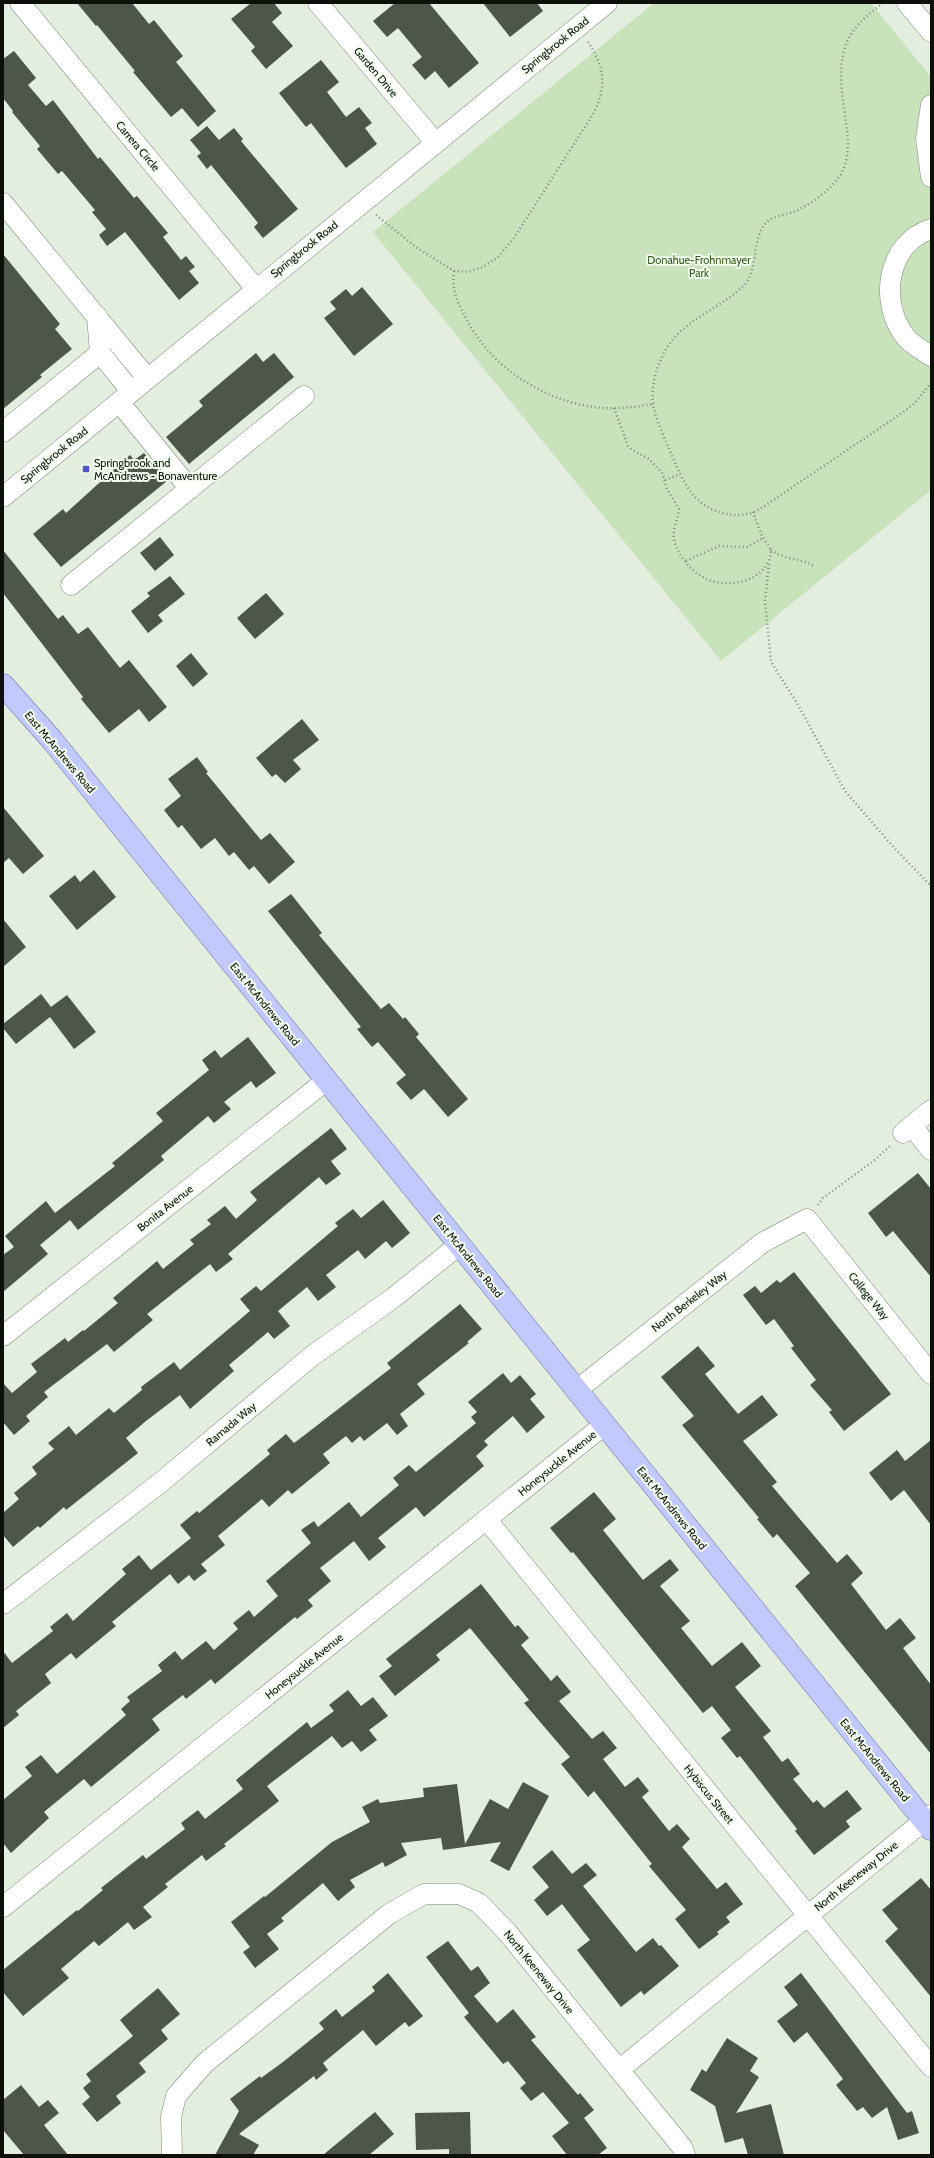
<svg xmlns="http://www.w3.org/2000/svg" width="934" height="2158" font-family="Cabin,sans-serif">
<rect width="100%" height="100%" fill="#e4eedf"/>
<path fill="#c8e2bc" d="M654 3H871L931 77V490L721 661 373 232Z"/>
<path fill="#4d5649" d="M77 3H132L149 24 154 20 183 56 176 62 216 111 198 127 182 108 171 117 133 72 135 71 97 25 96 26Z
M251 3H274L282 13 272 22 293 46 266 69 251 51 255 47 231 19Z
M395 3H429L479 63 449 88 435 71 425 80 412 65 422 57 398 28 387 37 373 21Z
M483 3H537L543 11 510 37Z
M14 51 36 78 28 85 46 106 53 100 98 159 100 157 134 198 137 196 168 233 163 237 181 260 186 256 195 267 189 271 199 283 179 300 125 232 107 246 99 235 106 229 92 212 95 210 62 171 58 174 37 149 40 146 12 112 13 111 3 98V59Z
M321 60 339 82 327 92 346 117 359 107 372 123 365 128 377 144 346 168 311 123 306 127 279 93Z
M207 126 219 140 234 128 243 139 241 141 298 209 263 238 254 227 258 223 246 208 211 165 207 169 197 156 201 153 190 140Z
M3 254 60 324 55 329 72 349 40 375 42 377 3 409Z
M362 287 393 324 354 356 324 318 336 309 330 302 346 289 352 296Z
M256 353 263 362 274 353 294 377 189 464 166 437 203 406 199 401Z
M144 453 167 481 61 567 33 534 63 509 66 513 130 455 134 460Z
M160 537 174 555 155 571 140 553Z
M3 550 58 619 63 615 78 634 88 627 120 668 129 660 167 707 149 722 139 709 109 733 81 699 83 697 3 593Z
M170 576 185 594 158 615 163 621 148 633 131 611 150 596 147 593Z
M266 593 284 614 255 639 237 618Z
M191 653 208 674 193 687 176 666Z
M302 719 319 740 293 760 301 769 285 783 276 774 272 777 256 758Z
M197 757 208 772 206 773 261 840 270 833 295 862 269 884 254 866 249 870 234 852 229 856 215 838 201 849 182 825 178 828 164 810 181 796 168 779Z
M3 807 44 856 23 874 9 858 3 863Z
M94 870 116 897 77 930 49 896 75 875 80 882Z
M291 894 322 933 319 935 381 1009 389 1003 403 1019 405 1017 419 1034 416 1037 468 1099 448 1117 424 1089 411 1100 396 1083 406 1075 378 1042 372 1047 357 1029 361 1027 268 911Z
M3 919 26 947 3 967Z
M41 994 51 1007 67 995 96 1032 74 1049 50 1017 16 1044 3 1028V1024Z
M248 1037 276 1073 256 1088 251 1081 224 1102 231 1109 214 1123 208 1116 161 1156 164 1160 78 1230 70 1220 40 1245 48 1254 3 1292V1255L14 1247 5 1236 46 1201 55 1213 115 1166 112 1163 163 1121 156 1113 209 1070 202 1060 215 1050 221 1058Z
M331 1128 347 1149 331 1161 341 1174 326 1185 319 1177 228 1254 233 1259 216 1272 210 1264 147 1314 153 1320 114 1352 107 1344 44 1392 48 1397 26 1416 30 1421 14 1435 3 1422V1383L12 1393 37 1372 31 1364 65 1338 68 1342 83 1330 84 1331 118 1303 113 1298 157 1261 163 1269 194 1244 190 1240 211 1224 207 1220 225 1206 236 1219 257 1200 250 1192Z
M918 1173 931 1189V1277L893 1231 886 1237 868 1213Z
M383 1200 410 1233 392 1248 386 1241 365 1259 358 1250 326 1275 336 1287 318 1301 307 1287 278 1311 290 1326 274 1339 268 1332 229 1365 234 1371 190 1409 180 1395 146 1421 126 1438 138 1453 66 1510 64 1507 40 1528 38 1526 13 1547 3 1535V1513L19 1499 14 1493 37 1474 32 1467 54 1449 48 1443 69 1426 76 1435 109 1408 114 1413 142 1390 141 1387 174 1362 180 1370 250 1311 240 1299 256 1286 261 1291 338 1226 335 1223 353 1209 361 1218Z
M794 1272 891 1394 844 1431 829 1412 832 1410 810 1385 816 1380 791 1348 794 1346 774 1319 766 1325 743 1295 755 1286 761 1293 777 1280 780 1283Z
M460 1304 482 1329 467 1342 469 1343 417 1384 425 1394 400 1414 408 1426 397 1435 387 1423 364 1441 360 1436 352 1443 346 1436 323 1454 330 1463 292 1494 288 1490 269 1507 262 1499 218 1536 225 1545 201 1564 207 1571 194 1581 189 1575 178 1584 170 1574 112 1622 116 1626 76 1659 71 1653 45 1674 51 1683 16 1711 19 1715 3 1728V1651L12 1663 53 1631 50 1627 67 1613 73 1621 126 1574 122 1569 139 1555 151 1570 191 1538 180 1525 197 1511 199 1513 270 1454 267 1450 286 1434 294 1443 306 1434 391 1368 387 1363Z
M698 1346 715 1366 705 1374 738 1414 762 1395 778 1415 743 1441 777 1482 772 1486 837 1563 847 1554 863 1573 851 1584 886 1630 900 1618 916 1638 903 1648 931 1685V1754L795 1586 810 1573 777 1534 773 1538 757 1519 759 1518 682 1425 694 1416 661 1377Z
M503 1373 511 1383 520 1375 536 1394 530 1399 545 1417 527 1433 513 1416 484 1441 488 1445 476 1456 484 1466 424 1517 416 1507 378 1538 386 1547 369 1561 354 1541 320 1568 331 1581 308 1600 313 1606 297 1619 295 1617 215 1684 211 1679 186 1699 183 1695 152 1719 160 1730 91 1787 84 1779 44 1812 49 1818 11 1853 3 1843V1800L32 1776 25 1767 41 1755 57 1774 126 1715 121 1709 130 1701 127 1697 162 1671 158 1665 175 1651 182 1660 206 1641 214 1650 238 1629 233 1623 249 1610 254 1617 278 1596 266 1581 311 1543 301 1530 314 1521 318 1527 349 1502 361 1517 399 1485 393 1478 409 1465 416 1472 476 1423 471 1417 477 1412 468 1402Z
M931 1440V1525L904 1490 891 1501 869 1473 897 1450 905 1461Z
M594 1492 616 1519 603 1530 643 1580 670 1559 679 1570 660 1586 690 1621 681 1628 712 1666 742 1642 761 1666 735 1687 771 1731 763 1737 782 1762 788 1758 800 1774 793 1779 813 1803 817 1800 824 1808 847 1790 862 1809 846 1821 850 1827 814 1855 795 1831 797 1829 740 1756 737 1758 721 1738 731 1730 712 1706 703 1713 573 1552 571 1553 550 1528Z
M481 1584 515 1627 518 1625 529 1638 521 1645 551 1681 557 1675 571 1692 559 1701 592 1739 603 1731 617 1748 603 1759 625 1787 638 1777 649 1791 642 1797 669 1831 677 1824 690 1839 682 1847 717 1889 726 1882 743 1904 726 1917 730 1922 717 1932 719 1934 699 1949 675 1919 686 1910 649 1866 652 1864 594 1791 588 1797 561 1764 570 1757 524 1703 529 1700 470 1628 436 1655 440 1660 395 1696 379 1676 392 1666 386 1659Z
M348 1690 361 1706 373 1697 388 1716 369 1730 377 1740 361 1752 352 1741 342 1748 332 1736 267 1786 279 1801 224 1844 226 1846 206 1861 202 1855 165 1884 168 1887 143 1907 152 1917 134 1930 128 1922 99 1946 94 1941 61 1969 69 1978 23 2016 3 1992V1970L77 1910 78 1911 103 1890 101 1888 143 1855 146 1859 185 1829 181 1823 198 1810 205 1819 243 1789 236 1780 307 1722 311 1728 334 1711 329 1705Z
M523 1782 549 1796 509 1871 490 1861 501 1842 443 1850 441 1838 401 1843 407 1855 385 1867 383 1862 350 1880 355 1887 338 1901 323 1883 281 1918 284 1921 267 1934 279 1949 255 1968 243 1952 250 1947 231 1922 264 1896 265 1897 332 1842 370 1822 362 1807 378 1799 380 1803 424 1797 423 1788 457 1784 465 1844 490 1799 508 1809Z
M552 1850 572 1874 586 1863 597 1875 583 1886 636 1952 653 1938 659 1946 661 1945 679 1966 644 1995 641 1991 621 2007 577 1950 590 1940 562 1904 547 1916 534 1900 549 1887 532 1867Z
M921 1878 931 1890V1997L885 1941 898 1929 882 1910Z
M448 1941 471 1971 478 1966 490 1983 474 1996 497 2023 513 2009 536 2037 531 2040 578 2095 580 2093 594 2110 584 2118 607 2148 598 2155H567L552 2136 569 2123 543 2092 531 2101 520 2088 526 2083 508 2061 503 2064 464 2017 469 2013 426 1957Z
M388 1973 423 2016 409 2027 405 2022 376 2046 363 2030 323 2063 328 2070 316 2080 314 2076 239 2134 259 2145 253 2155H215L239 2111 230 2099 260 2076 261 2078 283 2062 324 2029 319 2023 336 2009 342 2017 375 1991 372 1987Z
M801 1973 907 2113 912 2111 919 2133 898 2140 887 2107 872 2118 863 2107 857 2111 836 2085 843 2079 807 2032 794 2043 777 2021 798 2005 784 1987Z
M158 1988 180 2014 161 2030 168 2039 139 2063 146 2072 116 2096 121 2103 97 2122 82 2104 90 2097 83 2088 91 2081 86 2074 133 2036 120 2020Z
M727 2038 758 2058 750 2071 759 2077 736 2113 771 2104 784 2155H748L743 2138 725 2143 715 2106 690 2090 702 2069 706 2072Z
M21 2085 39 2107 48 2100 59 2113 44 2125 68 2155H24L3 2130V2100Z
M375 2112 394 2134 369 2155H323Z
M470 2112 471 2155H449V2149L416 2150 415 2113Z"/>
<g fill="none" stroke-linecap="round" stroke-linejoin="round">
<defs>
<path id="minor" d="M20 3 256 289
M318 3 435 142
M907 3 931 32
M931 105 926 138 931 177
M3 203 147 378
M931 229C887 243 879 301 904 335 910 344 922 350 931 356
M100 353 131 391
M119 402 190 489
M3 432 100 353 97 316
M3 497 607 3
M71 585 304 396
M912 1126 931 1150
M903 1133 931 1110
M3 1336 327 1080
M577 1390 762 1243 807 1219 931 1374
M487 1520 931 2067
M3 1604 160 1483 312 1356 393 1298 459 1245
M3 1907 604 1425
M619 2070 931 1815
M172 2155 171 2117 176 2096 205 2063 389 1914 424 1894H459L479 1903 507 1932 682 2147 685 2155"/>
<path id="major" d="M3 685 52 740 931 1829"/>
</defs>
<use href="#minor" stroke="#80897b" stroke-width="21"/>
<use href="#major" stroke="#6670a9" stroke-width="23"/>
<path stroke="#82887e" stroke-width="2.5" stroke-dasharray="1 3" stroke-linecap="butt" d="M883 3C874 10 865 17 857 26 832 55 843 96 847 131 849 145 848 162 841 174 831 190 812 203 796 211 787 215 775 215 767 222 751 237 759 270 744 285 725 305 695 315 676 336 661 352 650 381 653 403 655 419 664 436 670 451 677 467 683 483 694 496 706 510 729 518 747 514 752 514 758 510 763 507L902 413 915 403 931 383
M376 215 416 247 454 271 468 272 483 267 498 257 514 238 595 111C607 84 604 66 588 42
M454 271C451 289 458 304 467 320 492 369 547 403 602 408 619 409 636 407 653 404
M614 408 628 446 632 450 649 459 662 473 667 489 679 509C678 520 672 529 674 539 677 556 693 574 709 580 733 589 770 579 771 550L761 534 753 512
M665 480 680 474
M771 550C785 560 800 558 814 566
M686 561 719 546 747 547 763 538
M769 564 765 600 771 662 797 703 845 791 896 850 931 886
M818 1205 823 1198 876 1159 891 1145"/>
<use href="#minor" stroke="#fff" stroke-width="20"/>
<use href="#major" stroke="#c1c9fe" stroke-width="22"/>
</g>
<rect fill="#4e54ca" stroke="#f1fbec" stroke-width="1.5" x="82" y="465" width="8" height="8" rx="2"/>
<g text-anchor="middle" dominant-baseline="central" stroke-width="4" stroke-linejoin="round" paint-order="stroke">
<g font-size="11" fill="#0c0f0a" stroke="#f1fbec">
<text transform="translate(555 45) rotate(-39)">Springbrook Road</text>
<text transform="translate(376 72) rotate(50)">Garden Drive</text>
<text transform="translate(138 146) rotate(50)">Carrera Circle</text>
<text transform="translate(304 249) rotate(-39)">Springbrook Road</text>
<text transform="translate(54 455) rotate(-39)">Springbrook Road</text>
<text transform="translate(60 752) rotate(50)">East McAndrews Road</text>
<text transform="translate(265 1004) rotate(51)">East McAndrews Road</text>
<text transform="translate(165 1208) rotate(-38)">Bonita Avenue</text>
<text transform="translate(468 1256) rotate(51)">East McAndrews Road</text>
<text transform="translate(869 1296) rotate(51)">College Way</text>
<text transform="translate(689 1301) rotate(-38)">North Berkeley Way</text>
<text transform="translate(231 1424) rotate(-40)">Ramada Way</text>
<text transform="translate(557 1463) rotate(-39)">Honeysuckle Avenue</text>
<text transform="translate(672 1508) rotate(51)">East McAndrews Road</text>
<text transform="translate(304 1666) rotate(-39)">Honeysuckle Avenue</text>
<text transform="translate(875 1760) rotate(51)">East McAndrews Road</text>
<text transform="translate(709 1794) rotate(51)">Hybiscus Street</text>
<text transform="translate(856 1876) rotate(-39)">North Keeneway Drive</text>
<text transform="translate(539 1972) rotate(51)">North Keeneway Drive</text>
</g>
<g font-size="11" fill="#335a1a" stroke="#f1fbec">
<text x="699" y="260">Donahue-Frohnmayer<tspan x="699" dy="13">Park</tspan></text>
</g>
<g font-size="11" fill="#0c0f0a" stroke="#f1fbec" text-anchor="start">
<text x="94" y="463">Springbrook and<tspan x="94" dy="13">McAndrews - Bonaventure</tspan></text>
</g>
</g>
<rect width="934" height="2158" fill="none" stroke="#0c0f0a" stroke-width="8"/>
</svg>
